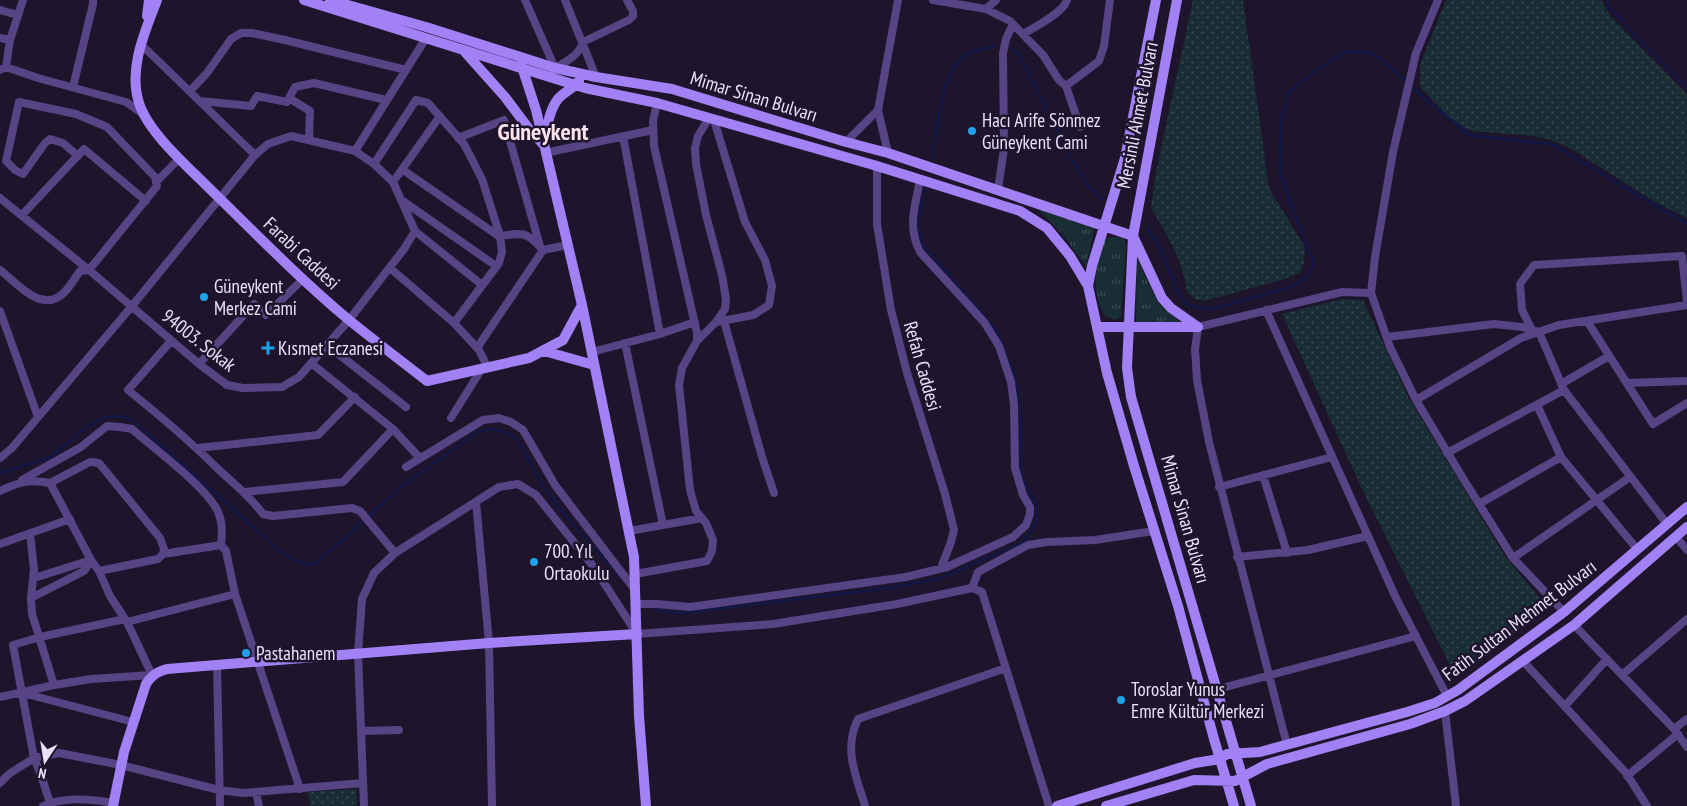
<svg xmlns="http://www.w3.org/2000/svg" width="1687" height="806" font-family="'PT Sans Narrow',sans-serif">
<defs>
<pattern id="grass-tufts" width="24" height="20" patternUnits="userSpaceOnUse" patternTransform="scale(1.25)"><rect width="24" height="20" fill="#182e34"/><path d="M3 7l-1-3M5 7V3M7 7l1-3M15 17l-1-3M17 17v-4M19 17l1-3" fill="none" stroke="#3a4c52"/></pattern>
<pattern id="park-dots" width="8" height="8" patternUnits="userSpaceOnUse" patternTransform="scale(1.25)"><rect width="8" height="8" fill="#182e34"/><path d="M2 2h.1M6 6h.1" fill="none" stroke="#3a4c52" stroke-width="1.8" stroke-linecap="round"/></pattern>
</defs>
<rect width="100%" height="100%" fill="#1e142b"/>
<path fill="url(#grass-tufts)" d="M1038 209 1095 227 1086 266 1062 234Z
M1112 237 1123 238 1126 244 1121 317 1115 320 1104 315C1090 285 1096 269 1104 239Z
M1137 259 1157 301 1183 324 1136 325Z"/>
<path fill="url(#park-dots)" d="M1193 0H1243L1269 188 1305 247 1304 263 1301 272 1285 279 1204 301 1195 299 1187 292C1183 260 1167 235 1151 208L1156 172Z
M1446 0H1601L1611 17 1687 94V218L1657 203 1568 147 1550 140 1534 136 1472 131 1462 126 1451 119 1420 87V65Z
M1342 299 1363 300 1408 397 1504 555 1546 606 1471 668 1455 675 1363 491 1282 314Z
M356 789 357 806H310L308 792Z"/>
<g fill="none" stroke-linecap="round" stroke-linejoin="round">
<path stroke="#111747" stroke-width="2.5" d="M1607 0 1608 6 1687 88
M1012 49 1020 56 1070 156 1088 186 1103 200
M1414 89 1469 135 1552 144 1687 224
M932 158C937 134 941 76 960 60 969 51 983 49 995 46
M1146 227 1158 245 1179 294 1185 303 1198 308 1213 309 1291 287C1303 281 1310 276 1314 263L1293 210 1280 172 1281 117 1290 91 1313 73 1345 52H1365L1377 56 1404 80
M0 473 51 457 89 425 106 417 123 416 136 423 278 549C291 559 300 566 317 563L401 487 479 431 492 429 508 433 518 440 540 482 562 511 621 578
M655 609 666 612 684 613 897 587 941 578 1022 543 1032 531 1037 517 1036 503 1026 487 1021 470V425L1018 387 998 333 968 296 922 244C915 225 921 207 925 187"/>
<path stroke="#574485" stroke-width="8" d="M525 0 555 68
M565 0 596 77
M933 0 986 9 1010 21 1043 55 1059 80 1066 86 1080 127
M1438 0 1416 53 1393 152 1375 257 1371 293 1390 347 1416 400 1464 480 1513 558 1564 612
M986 9 996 0
M0 10 18 15
M1023 34C1035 27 1063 13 1067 0
M0 38 10 40
M140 45 148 51 255 155
M6 67 10 40 23 0
M554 69C565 62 579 56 583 42L629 20 633 16V11L627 0
M0 70 6 67 38 78 126 102 143 114
M1066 86 1099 61 1104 46 1110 0
M73 87 93 4V0
M190 91 207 73 231 39 241 33H252L285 40 406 70
M289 98 310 111 309 139
M200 101 251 106 257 96 287 102 295 87 314 83 386 100
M714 120 745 222 765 260 772 286 769 305 753 315 716 322
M623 136 660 334
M458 138 504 120 540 246
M846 142 878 110
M355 151 426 38
M545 153 653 130
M888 153 878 110 898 0
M374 164 416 100 428 103 464 144 482 179 500 236 502 252 499 263 454 323
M877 166V224L891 310 907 373 945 494 954 530 951 542 941 568
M403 170 500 237
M157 181 179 159
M393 182 440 116
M998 189 1004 149 1003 53 1006 39 1013 24
M0 198 89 270 199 364 227 385 243 388 282 387 299 377 349 320 404 249 415 231 393 182 374 164 355 151 291 136 268 144 255 155 132 306 12 448 0 458
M403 201 496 266
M22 215 84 149 146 201
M415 231 482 285
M500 236C524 233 526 231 543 250L568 245
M390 268 454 323 479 350 488 368
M0 270C16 282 39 311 60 296 68 291 74 279 80 271L89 270 157 186 155 177 107 127 76 114 19 102 6 161 15 170 23 174 45 143 50 139 63 143 78 156
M1266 310 1396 598 1447 696
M0 311 38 417
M724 321 762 457 774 493
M1587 321 1653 424 1687 403
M1533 332 1522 310 1520 284 1534 265 1682 256 1687 301
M1387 337 1494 324 1522 327 1539 332 1564 390 1667 524
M171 341 128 390C159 415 189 440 217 468 234 484 249 495 263 514L273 516 352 508 360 511 395 553
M697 341 716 322 725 309 726 299 722 275 706 215 696 164 695 148 698 136 709 118
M625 343 663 525
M327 345 406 407
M477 348 543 250
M592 352 660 334 695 322
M311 363 393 429 418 456
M199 364 254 304 266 315 303 279
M1627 383 1687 381
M1561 384 1609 356
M1416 400 1521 338 1559 325 1687 305
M1537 405 1561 457 1637 549
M451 418 481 370
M198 448 318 435 355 397
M1447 453 1564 390
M406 467 483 420 499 418 511 422 523 430 555 485 635 590
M1263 475 1287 553
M22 480 81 447 107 426 120 427 132 429C154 449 207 487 218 512 223 523 222 533 221 545
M50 483 90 462 99 463 160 538 164 549 163 554 158 559 99 571
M1219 487 1332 457
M0 491C19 482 29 479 50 483L91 560 99 571 110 596 127 622 152 675 91 679 54 685 0 697
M245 492 343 482 393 429
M476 502 489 643 492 806
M1479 504 1561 457
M629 531 702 518
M30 533 34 570 31 598 32 614 54 685
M1676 537 1687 550
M0 544 70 519
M163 554 221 545 226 551 235 594 300 789
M1237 557 1308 550 1368 536
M1513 558 1630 477
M635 574 707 561 712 551 713 540 706 523 696 511 690 490 679 385 682 368 697 341V333L654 146 653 121 657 103
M34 578 91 560
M972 588 978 572 1028 545 1047 542 1095 540 1154 531
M31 598 84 571 91 560
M635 604H657L690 607 906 577 947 567 1013 537 1026 525 1030 514V507L1023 495 1015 468 1014 404 1011 382 999 346 984 322 920 252C907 226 915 207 920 180
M127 622 235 594
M1574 625 1674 729 1687 747
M1522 660 1626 773 1647 806
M217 665 220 806
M1622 675 1687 619
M1218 689 1416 636
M23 693 133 722
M1565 706 1607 659
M1445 711 1456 806
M1674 729 1687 719
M361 731 399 730
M1287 745 1209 442 1197 380 1195 349 1198 327 1342 292 1371 293
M1627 776 1678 734
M0 783 9 774 34 758 59 753 121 765 219 790 243 793 363 783
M256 792 259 806
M50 803 41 775 34 758 13 645 40 637 125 619
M43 806C64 796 92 799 114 803
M364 806 358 653 362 599 374 573 395 553 499 487 518 484 536 495 593 566 637 634 773 624 897 604 972 588 982 592 1049 806
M865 806C856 775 843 750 858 719L1006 668"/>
<path stroke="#a181f3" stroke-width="10" d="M157 0C145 32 128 68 139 103 148 132 186 165 208 187 254 232 300 279 349 320 375 341 401 361 427 381L529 358 563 340 582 305
M304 0 585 88 657 103 877 166 1020 211 1047 228 1070 256 1088 286
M330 0 426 27 555 68 596 77 672 89 846 142 888 153 1133 236 1162 298 1171 308 1198 327
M1156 0 1125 158 1092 266 1088 286 1107 373 1134 466 1178 606 1214 739 1234 806
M1177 0 1133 236 1127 368 1131 397 1251 806
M147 16 149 0
M464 51 505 97 529 129 543 144
M521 64 536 110 582 305 634 557 639 716 646 806
M544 142C547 129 549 110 558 99 564 92 573 89 579 81
M1097 327H1198
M544 351 594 365
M113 806 124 752 146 684C152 675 157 672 167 669L489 643 637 634
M1057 806 1195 763 1220 759 1227 754 1260 752 1407 712 1435 703 1458 690 1564 612 1687 507
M1106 806 1194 780 1235 781 1267 764 1410 724 1445 711 1465 701 1574 625 1687 527"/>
</g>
<g fill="#1fa2ea" stroke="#1e142b" stroke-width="2">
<circle cx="972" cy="131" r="5"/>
<circle cx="204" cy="297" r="5"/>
<path d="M265.5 340.5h5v5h5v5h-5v5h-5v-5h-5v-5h5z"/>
<circle cx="534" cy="562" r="5"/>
<circle cx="246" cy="653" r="5"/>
<circle cx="1121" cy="700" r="5"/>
</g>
<g text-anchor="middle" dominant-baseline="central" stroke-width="5" stroke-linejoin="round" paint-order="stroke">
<g font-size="19" fill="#ebe1fc" stroke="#1e142b">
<text transform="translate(754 96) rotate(17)">Mimar Sinan Bulvarı</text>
<text transform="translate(1137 115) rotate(-79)">Mersinli Ahmet Bulvarı</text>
<text transform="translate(302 253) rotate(43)">Farabi Caddesi</text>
<text transform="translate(199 340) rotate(38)">94003. Sokak</text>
<text transform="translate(923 366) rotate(74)">Refah Caddesi</text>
<text transform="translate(1186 519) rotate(74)">Mimar Sinan Bulvarı</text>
<text transform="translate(1519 620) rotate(-37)">Fatih Sultan Mehmet Bulvarı</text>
</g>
<g font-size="19" fill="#ebe1fc" stroke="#1e142b" text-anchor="start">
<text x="982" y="120">Hacı Arife Sönmez<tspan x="982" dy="22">Güneykent Cami</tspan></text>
<text x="214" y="286">Güneykent<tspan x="214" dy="22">Merkez Cami</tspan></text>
<text x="278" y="348">Kısmet Eczanesi</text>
<text x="544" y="551">700. Yıl<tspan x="544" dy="22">Ortaokulu</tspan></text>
<text x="256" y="653">Pastahanem</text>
<text x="1131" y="689">Toroslar Yunus<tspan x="1131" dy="22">Emre Kültür Merkezi</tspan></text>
</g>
<g font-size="24" font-weight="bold" fill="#fce3ec" stroke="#1e142b">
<text x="543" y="131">Güneykent</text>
</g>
</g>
<g transform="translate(45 761) rotate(192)" stroke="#1e142b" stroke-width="4" paint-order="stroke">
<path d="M0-4L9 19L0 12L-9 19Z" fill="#ebe1fc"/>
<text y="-8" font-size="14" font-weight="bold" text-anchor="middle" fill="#ebe1fc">N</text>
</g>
</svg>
